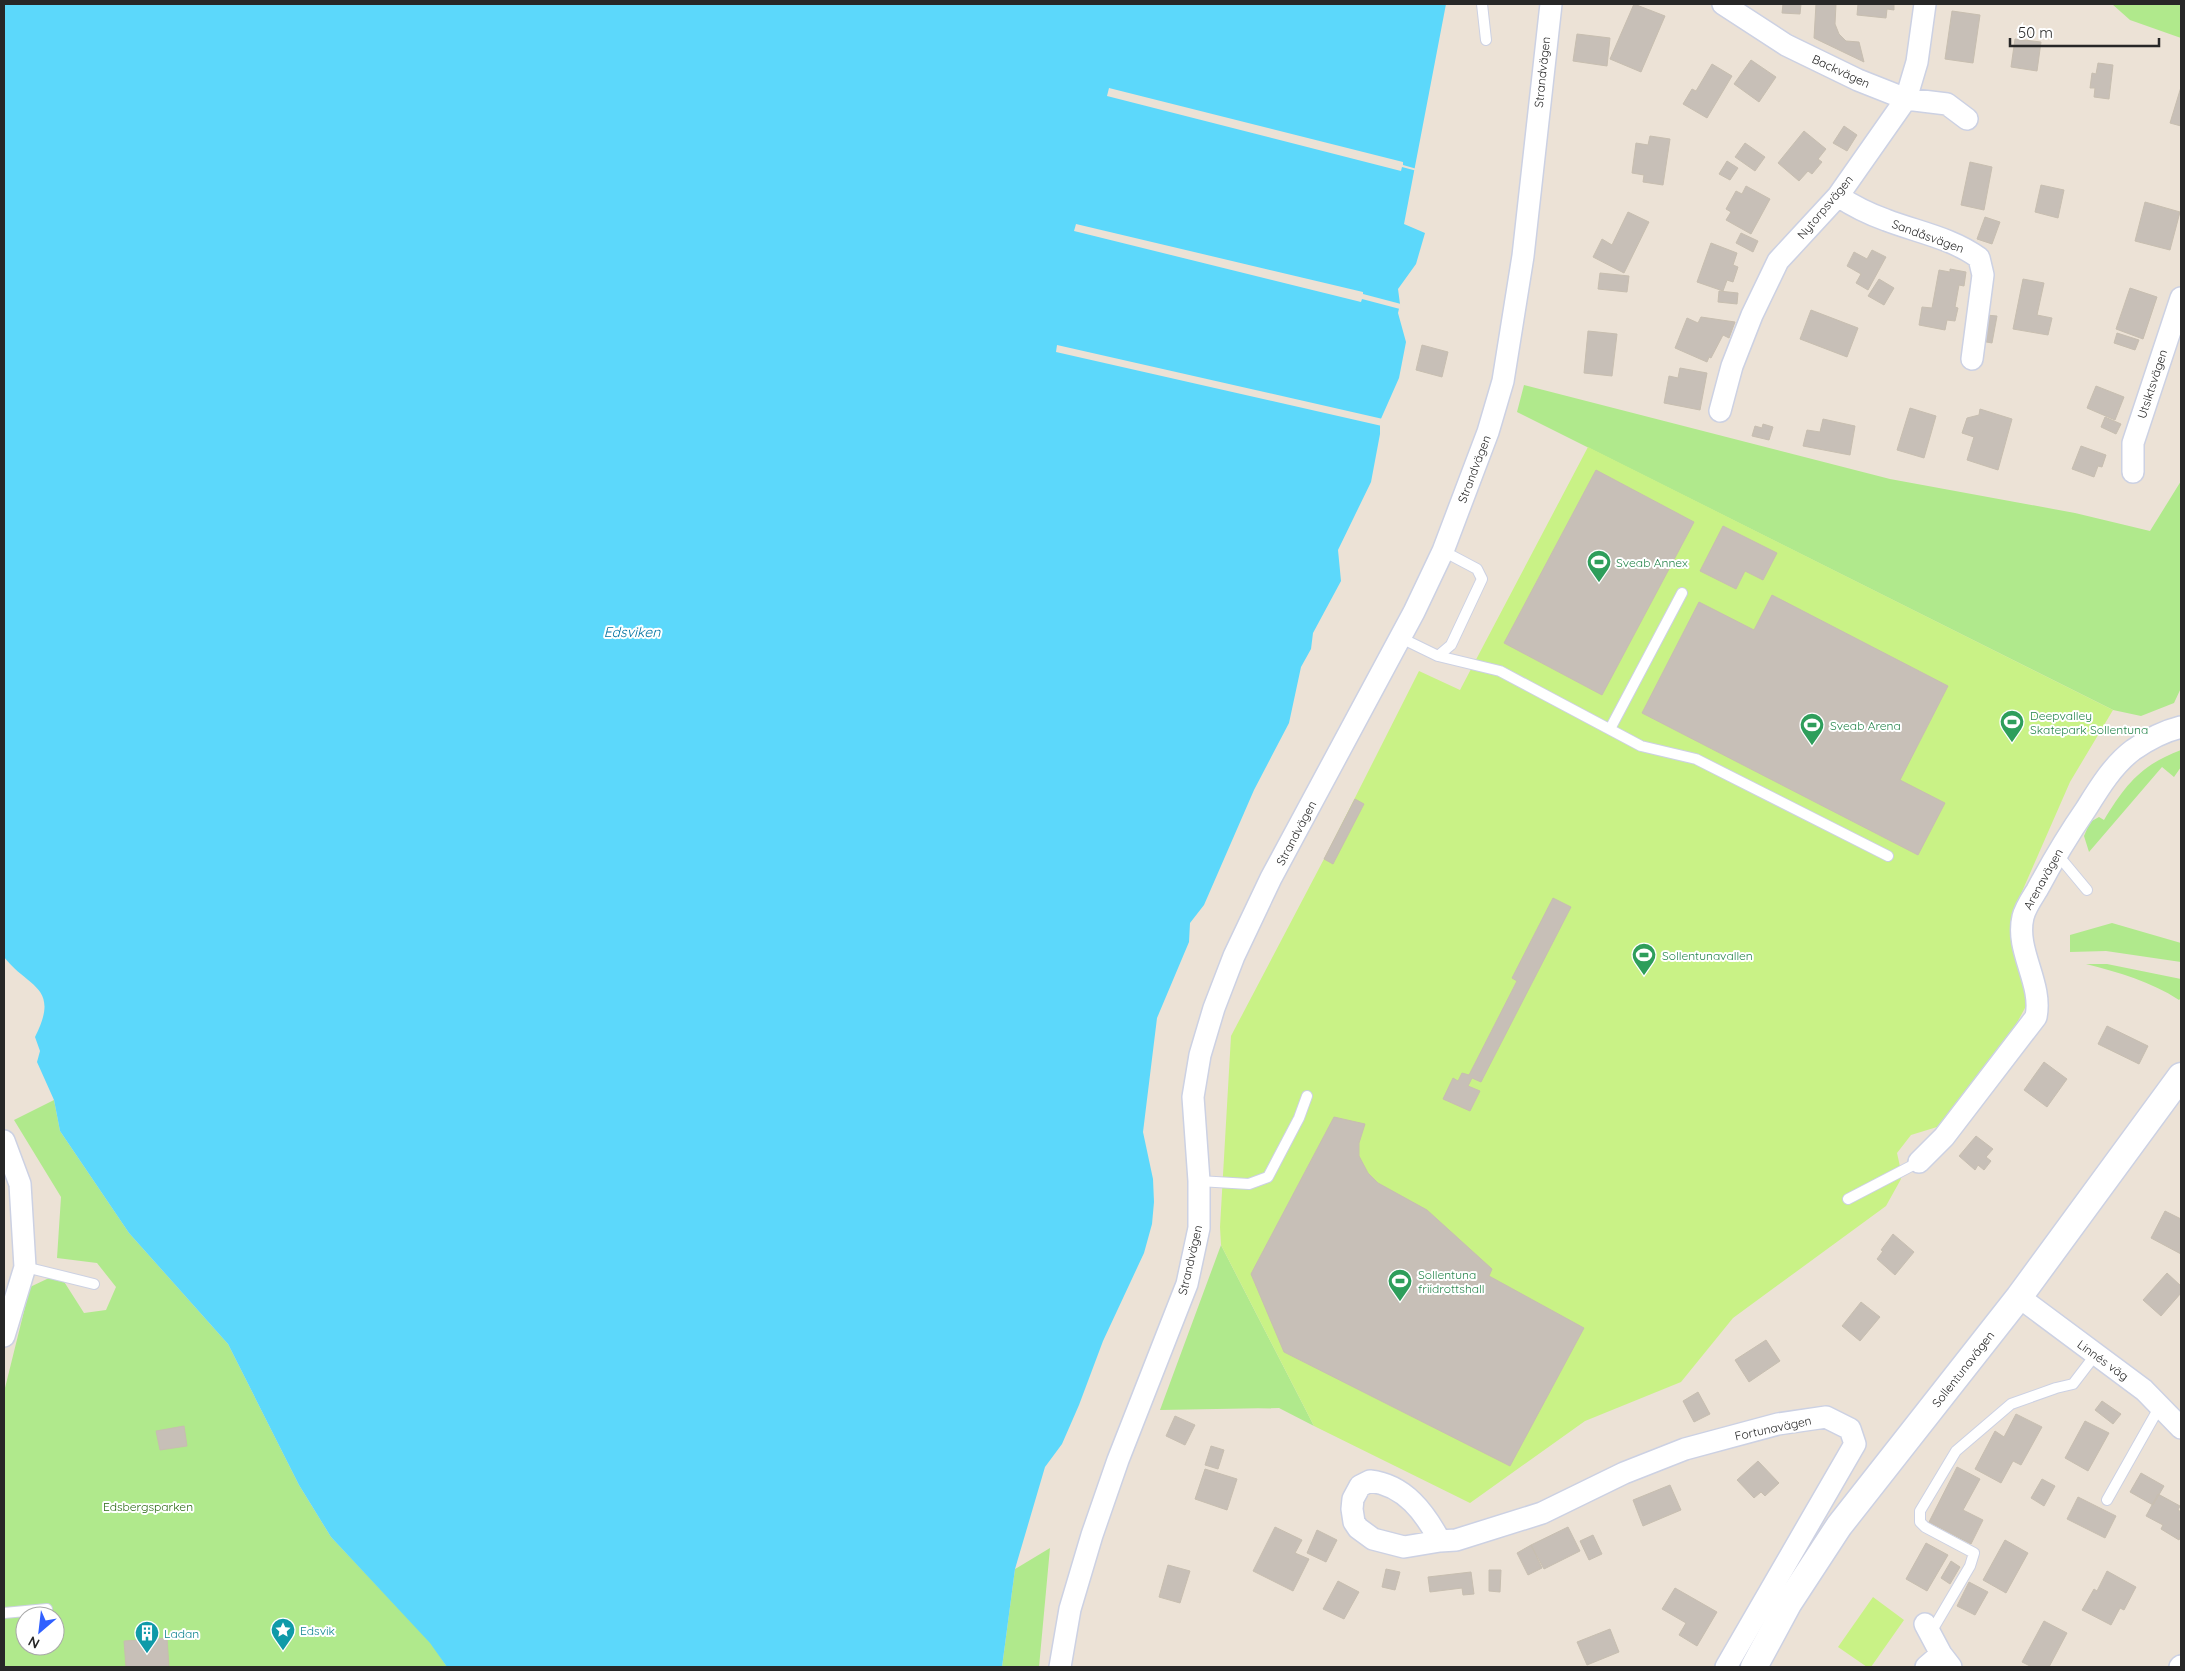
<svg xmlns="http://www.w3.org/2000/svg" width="2185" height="1671" font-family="Quicksand,sans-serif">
<rect width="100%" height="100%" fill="#ece2d6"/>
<path fill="#b0e98c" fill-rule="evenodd" d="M2112 4H2181V38L2130 20Z
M1524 385 1890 479 2075 513 2150 531 2181 481V688L2174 703 2141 716 2113 710 1517 412Z
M2181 750V767L2174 777 2162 767 2089 852 2084 836 2090 822 2099 817 2104 820C2126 784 2141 765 2181 750Z
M2112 923 2181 943V962L2106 951 2070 952V935Z
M2086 964H2107L2181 979V998L2179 1000C2150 981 2120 973 2086 964Z
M54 1100 60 1131 129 1233 228 1344 299 1485 331 1537 431 1643 447 1667H4V1392L30 1287 49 1278 63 1280 84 1313 106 1310 116 1287 97 1263 57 1258 61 1197 14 1120ZM25 1616H55V1646H25Z
M1221 1245 1314 1426 1279 1408 1160 1410Z
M1050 1548 1039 1667H1002L1015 1569Z"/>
<path fill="#c9f286" d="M1588 447 2113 710 2070 782 2017 903 2012 926 2032 995 2006 1043 1937 1127 1911 1135 1897 1153 1901 1171V1179L1886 1206 1733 1318 1681 1382 1585 1421 1470 1503 1314 1426 1221 1245 1220 1227 1231 1036 1324 859 1419 671 1460 690Z
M1873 1597 1904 1620 1871 1667H1867L1838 1647Z"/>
<path fill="#5cd8fb" d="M4 4H1446L1404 224 1425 233 1416 264 1398 289 1400 304 1398 313 1406 342 1399 378 1380 421V434L1371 482 1338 550 1341 581 1313 633 1311 649 1301 667 1289 723 1254 790 1204 905 1190 923 1189 942 1157 1018 1143 1132 1153 1179 1154 1202 1152 1224 1144 1253 1103 1341 1079 1405 1062 1444 1045 1467 1015 1569 1002 1667H447L430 1643 331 1537 299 1485 228 1344 129 1233 60 1131 54 1100 37 1062 40 1051 35 1037C61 986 28 988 4 957Z"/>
<path fill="#ece2d6" d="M1109 88 1403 162V165L1417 169V171L1402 167 1401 171 1107 96Z
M1076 224 1363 292V294L1401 304 1400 309 1362 299 1361 302 1074 231Z
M1057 345 1383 419 1382 426 1056 352Z"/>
<path fill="#c7bfb7" stroke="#c7beb0" d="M1634 4 1665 16 1641 72 1610 59Z
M1783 4H1801L1800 14 1782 13Z
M1816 4H1836L1835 24 1839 34 1846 41 1859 42 1864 62 1814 38Z
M1858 4H1894V10L1887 9 1886 18 1857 15Z
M1952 11 1980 15 1973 63 1945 59Z
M1577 34 1610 38 1607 66 1573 61Z
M2015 39 2041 42 2037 71 2011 67Z
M1751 60 1776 77 1759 102 1734 84Z
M2098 63 2113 65 2109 99 2094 97 2095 88H2090L2092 73 2096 74Z
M1712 64 1732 76 1707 118 1683 104 1692 89 1696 91Z
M2181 87V126L2170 123Z
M1844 126 1857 135 1847 151 1833 143Z
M1804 131 1826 149 1818 159 1822 162 1812 174 1808 171 1799 181 1778 163Z
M1650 136 1670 139 1663 185 1643 182 1644 175 1632 173 1636 143 1648 145Z
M1745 143 1765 157 1755 171 1735 157Z
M1727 161 1738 168 1730 180 1719 174Z
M1970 162 1992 167 1984 210 1961 205Z
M2041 185 2064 190 2058 218 2035 212Z
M1746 186 1770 199 1751 234 1726 220 1731 212 1726 209 1736 191 1742 194Z
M2145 202 2180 212 2170 250 2135 241Z
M1628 212 1649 222 1624 273 1593 257 1602 239 1612 245Z
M1985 217 2000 222 1992 244 1977 239Z
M1741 233 1758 241 1753 252 1736 243Z
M1711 243 1737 253 1733 265 1738 267 1733 282 1727 280 1723 291 1697 282Z
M1872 250 1886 257 1868 290 1856 283 1861 274 1847 266 1854 252 1867 259Z
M1950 269 1966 272 1964 286 1959 285 1955 307 1958 308 1955 321 1947 320 1945 330 1919 325 1922 307 1932 308 1939 270 1950 272Z
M1600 273 1629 276 1627 292 1598 289Z
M1879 279 1894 288 1884 305 1868 296Z
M2023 279 2044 283 2037 315 2052 318 2048 335 2013 329Z
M2130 288 2157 297 2143 339 2116 329Z
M1719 291 1738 293 1737 304 1718 302Z
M1811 310 1858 328 1847 357 1800 339Z
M1986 315 1997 316 1992 343 1981 341Z
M1701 317 1735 322 1729 338 1723 335 1711 358 1709 357 1707 362 1675 348 1687 318 1698 323Z
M1588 331 1617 334 1612 376 1584 373Z
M2117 333 2139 340 2135 350 2114 343Z
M1422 345 1448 352 1442 377 1416 370Z
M1680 368 1707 373 1700 410 1664 403 1669 376 1678 378Z
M2096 386 2124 397 2115 420 2087 408Z
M1910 408 1936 416 1924 458 1897 450Z
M1980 409 2012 419 1998 470 1967 460 1974 437 1962 433 1967 418 1979 415Z
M2105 417 2121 424 2116 434 2101 427Z
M1823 419 1855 426 1850 455 1803 446 1807 430 1820 432Z
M1763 424 1773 427 1769 440 1752 436 1755 426 1762 428Z
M2081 446 2106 455 2102 467 2098 466 2094 477 2072 469Z
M1596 470 1694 522 1602 695 1504 643Z
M1723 526 1777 553 1763 580 1745 571 1736 589 1700 571Z
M1772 595 1948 686 1900 780 1945 803 1918 855 1642 713 1699 602 1754 630Z
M1355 799 1364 804 1333 864 1324 859Z
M1553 898 1571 907 1481 1082 1472 1078 1468 1086 1480 1091 1470 1111 1443 1099 1453 1078 1458 1081 1462 1073 1469 1075 1517 981 1512 978Z
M2107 1026 2148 1046 2139 1064 2098 1044Z
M2044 1062 2067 1079 2047 1107 2024 1090Z
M1334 1117 1365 1124 1359 1143V1156L1368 1173 1378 1183 1427 1210 1492 1269 1489 1276 1584 1328 1510 1466 1284 1352 1251 1274Z
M1976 1136 1993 1149 1986 1157 1991 1161 1984 1170 1978 1165 1975 1170 1959 1156Z
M2165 1211 2181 1219V1254L2151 1238Z
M1893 1234 1914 1252 1895 1275 1877 1259 1883 1251 1881 1250Z
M2167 1273 2181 1286V1293L2161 1316 2143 1300Z
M1861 1302 1880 1317 1860 1341 1842 1326Z
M1766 1340 1780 1361 1749 1382 1735 1360Z
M1698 1392 1710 1414 1694 1422 1683 1401Z
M2102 1401 2121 1414 2113 1424 2095 1410Z
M2016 1414 2042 1427 2021 1465 2013 1461 2001 1483 1975 1469 1995 1431 2004 1437Z
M1175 1416 1195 1425 1185 1445 1166 1436Z
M2085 1421 2109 1433 2088 1471 2065 1458Z
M184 1426 187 1446 160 1450 156 1431Z
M1211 1446 1224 1450 1218 1469 1205 1465Z
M1758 1461 1779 1483 1765 1496 1761 1492 1754 1498 1737 1480Z
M1957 1467 1980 1479 1963 1510 1983 1520 1971 1544 1929 1522Z
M1205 1469 1237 1479 1227 1510 1195 1499Z
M2141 1473 2164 1486 2153 1505 2130 1492Z
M2042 1479 2055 1486 2044 1506 2031 1498Z
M1670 1485 1681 1510 1643 1526 1633 1500Z
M2158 1494 2180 1506 2178 1510 2181 1512V1536L2179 1540 2161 1529 2163 1525 2146 1516Z
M2078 1497 2116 1516 2105 1538 2067 1519Z
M1275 1527 1302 1540 1295 1553 1309 1559 1293 1591 1253 1571Z
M1568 1527 1580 1551 1544 1569 1531 1545Z
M1317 1530 1337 1540 1326 1562 1307 1553Z
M1593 1535 1602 1554 1589 1560 1580 1541Z
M2005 1540 2028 1553 2006 1593 1983 1580Z
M1926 1543 1948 1555 1927 1591 1906 1579Z
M1531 1545 1542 1568 1528 1575 1517 1553Z
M1951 1561 1960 1567 1950 1584 1941 1578Z
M1168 1565 1190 1571 1180 1603 1159 1597Z
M1386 1569 1400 1572 1395 1590 1382 1587Z
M1489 1570H1501L1500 1592 1489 1591Z
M2107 1571 2136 1587 2124 1610 2120 1608 2111 1625 2082 1610 2094 1589 2097 1591Z
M1471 1572 1474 1594 1463 1595 1462 1588 1430 1592 1428 1577Z
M1338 1581 1359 1592 1344 1619 1323 1609Z
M1969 1582 1988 1592 1975 1615 1957 1606Z
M1675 1588 1717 1612 1697 1646 1679 1635 1686 1623 1662 1609Z
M2044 1621 2067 1633 2049 1667H2032L2022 1662Z
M1610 1629 1619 1652 1587 1665 1577 1642Z
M167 1638 169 1667H126L124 1641Z"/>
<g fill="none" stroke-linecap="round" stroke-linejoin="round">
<defs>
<path id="service" d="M1482 4 1486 40
M1401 638 1438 656 1500 671 1641 746 1696 759 1888 856
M1438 656 1451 645 1482 579 1477 569 1443 551
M1610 729 1682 593
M2057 854 2087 890
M1199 1181 1249 1184 1268 1177 1299 1118 1307 1096
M1848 1199 1919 1162
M25 1267 94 1284
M2107 1500 2160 1406
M4 1613 47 1609
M1930 1634 1970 1566 1974 1553 1925 1527 1920 1522V1511L1956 1451 2011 1404 2056 1388 2073 1384 2096 1354"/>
<path id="minor" d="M1723 4 1786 45 1858 80 1906 99 1947 104 1967 119
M1838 196C1853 206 1869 214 1886 220 1917 232 1952 238 1979 258L1983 275 1972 359
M1720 411 1732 366 1752 315 1778 261 1838 196 1906 99 1917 62 1925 4
M2133 472V443L2181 298
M4 1141 20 1184 25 1267 4 1336
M1919 1162 1944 1137 2036 1017C2043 983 2015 951 2023 917 2025 908 2032 898 2037 890 2052 862 2068 835 2086 809 2099 788 2113 765 2133 750 2147 740 2165 731 2181 727
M2019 1297 2144 1390 2181 1428
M1440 1541C1425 1513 1405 1485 1370 1481L1360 1486 1353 1499 1352 1509 1354 1522 1358 1528 1373 1539 1404 1547 1440 1541 1456 1540 1542 1513 1624 1473 1685 1449 1778 1424 1826 1417 1850 1429 1855 1444 1726 1667
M1925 1624 1941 1654 1951 1667
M1060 1667 1070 1609 1092 1535 1118 1460 1187 1284 1199 1228V1181L1193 1097 1200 1055 1214 1008 1234 956 1271 878 1414 612 1443 551 1488 432 1503 381 1523 256 1551 4
M1926 1667 1941 1654
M2180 1667 2181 1666"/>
<path id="tertiary" d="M1754 1667 1788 1604 1839 1526 2019 1297 2181 1076"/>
</defs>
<use href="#service" stroke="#ccd1e3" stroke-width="12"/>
<use href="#minor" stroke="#ccd1e3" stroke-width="24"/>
<use href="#tertiary" stroke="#ccd1e3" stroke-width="29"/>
<use href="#service" stroke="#fff" stroke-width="10"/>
<use href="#minor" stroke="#fff" stroke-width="21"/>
<use href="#tertiary" stroke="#fff" stroke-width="26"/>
</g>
<defs>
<symbol id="stadium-pin" viewBox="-11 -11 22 30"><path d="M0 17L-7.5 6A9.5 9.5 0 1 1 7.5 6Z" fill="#2e9e5b" stroke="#fff"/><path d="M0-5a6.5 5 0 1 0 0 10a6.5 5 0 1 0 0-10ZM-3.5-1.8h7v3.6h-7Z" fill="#fff"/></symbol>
<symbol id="sight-pin" viewBox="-11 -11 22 30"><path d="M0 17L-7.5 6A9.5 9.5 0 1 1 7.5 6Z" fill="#0f9aa8" stroke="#fff"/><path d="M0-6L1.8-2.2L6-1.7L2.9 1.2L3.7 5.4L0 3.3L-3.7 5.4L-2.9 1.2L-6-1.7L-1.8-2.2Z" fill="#fff"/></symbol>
<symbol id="building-pin" viewBox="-11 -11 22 30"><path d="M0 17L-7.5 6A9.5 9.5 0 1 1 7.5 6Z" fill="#0f9aa8" stroke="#fff"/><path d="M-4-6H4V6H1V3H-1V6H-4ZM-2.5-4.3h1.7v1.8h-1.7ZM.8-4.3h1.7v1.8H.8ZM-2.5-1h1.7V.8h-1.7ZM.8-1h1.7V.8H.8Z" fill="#fff"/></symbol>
</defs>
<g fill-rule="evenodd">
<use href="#stadium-pin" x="1585" y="548" width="28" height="38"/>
<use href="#stadium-pin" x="1998" y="708" width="28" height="38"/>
<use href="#stadium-pin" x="1798" y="711" width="28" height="38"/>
<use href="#stadium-pin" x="1630" y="941" width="28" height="38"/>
<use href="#stadium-pin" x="1386" y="1267" width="28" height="38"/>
<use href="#sight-pin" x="269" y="1616" width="28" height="38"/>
<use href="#building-pin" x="133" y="1619" width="28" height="38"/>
</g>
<g text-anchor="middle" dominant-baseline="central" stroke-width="4" stroke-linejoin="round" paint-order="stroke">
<g font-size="12" fill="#272727" stroke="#fff">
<text transform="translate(1841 71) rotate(25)">Backvägen</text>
<text transform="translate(1542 72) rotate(-84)">Strandvägen</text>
<text transform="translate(1825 207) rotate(-50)">Nytorpsvägen</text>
<text transform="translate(1928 236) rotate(20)">Sandåsvägen</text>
<text transform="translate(2152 384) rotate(-72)">Utsiktsvägen</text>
<text transform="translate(1474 469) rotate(-69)">Strandvägen</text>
<text transform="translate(1296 833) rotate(-62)">Strandvägen</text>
<text transform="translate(2043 879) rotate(-61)">Arenavägen</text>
<text transform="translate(1190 1260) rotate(-77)">Strandvägen</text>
<text transform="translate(2103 1360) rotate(36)">Linnés väg</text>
<text transform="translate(1963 1369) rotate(-52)">Sollentunavägen</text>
<text transform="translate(1773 1428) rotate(-12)">Fortunavägen</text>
</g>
<g font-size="12" fill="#27864d" stroke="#fff" text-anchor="start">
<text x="1616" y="562">Sveab Annex</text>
<text x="2030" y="715">Deepvalley<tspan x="2030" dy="14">Skatepark Sollentuna</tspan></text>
<text x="1830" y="725">Sveab Arena</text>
<text x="1662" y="955">Sollentunavallen</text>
<text x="1418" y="1274">Sollentuna<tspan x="1418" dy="14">friidrottshall</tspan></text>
</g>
<g font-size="12" fill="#286a11" stroke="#fff">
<text x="148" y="1506">Edsbergsparken</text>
</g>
<g font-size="12" fill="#0d838f" stroke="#fff" text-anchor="start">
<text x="300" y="1630">Edsvik</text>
<text x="164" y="1633">Ladan</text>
</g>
<g font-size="14" font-style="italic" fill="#0072a2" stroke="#fff">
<text x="632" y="632">Edsviken</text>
</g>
</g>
<rect width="2185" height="1671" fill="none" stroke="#272727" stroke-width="10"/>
<g transform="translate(40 1631) rotate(208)"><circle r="24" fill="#ffffff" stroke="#a9a9a9"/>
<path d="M0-4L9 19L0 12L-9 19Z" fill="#3060ff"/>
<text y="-8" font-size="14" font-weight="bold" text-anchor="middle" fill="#272727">N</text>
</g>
<path d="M2010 38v8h149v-8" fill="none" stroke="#272727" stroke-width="2.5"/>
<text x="2018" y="38" font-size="15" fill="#272727" stroke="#ffffff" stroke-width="4" paint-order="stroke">50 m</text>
</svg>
